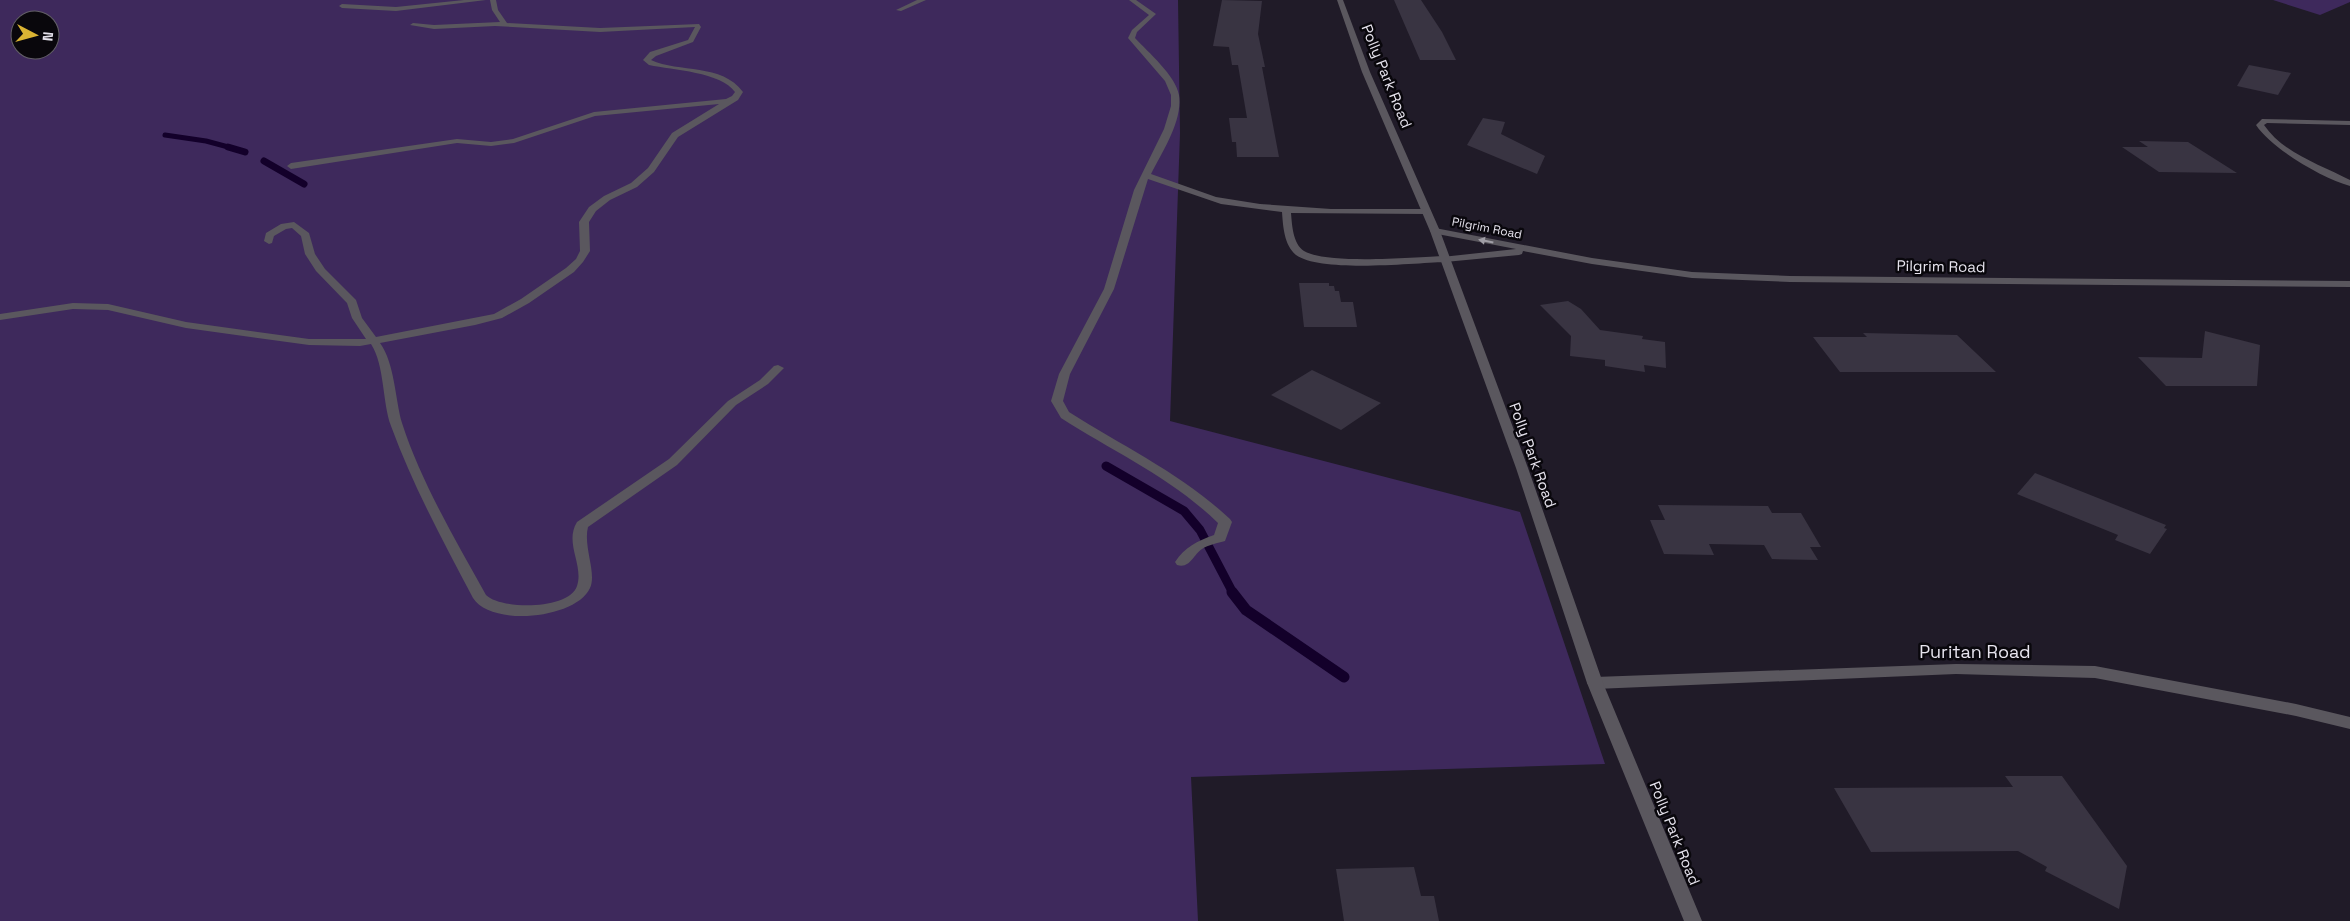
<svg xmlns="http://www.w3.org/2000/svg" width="2350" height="921" font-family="'Space Grotesk',sans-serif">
<rect width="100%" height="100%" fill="#201b28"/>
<path fill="#3e295c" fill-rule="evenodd" d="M0 0H1178L1180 133 1170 421 1520 512 1605 764 1191 777 1198 921H0ZM20 20H50V50H20Z
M2273 0H2350V2L2320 15Z"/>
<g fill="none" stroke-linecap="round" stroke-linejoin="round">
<path stroke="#13002a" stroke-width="5" d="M165 135 206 141 232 148"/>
<path stroke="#13002a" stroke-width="7" d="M228 147 245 152
M264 161 304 184"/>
<path stroke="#13002a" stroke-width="9" d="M1106 466 1184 511 1200 530 1233 593"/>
<path stroke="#13002a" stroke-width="11" d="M1232 592 1246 610 1344 677"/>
</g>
<path fill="#393442" d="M1222 0 1262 1 1258 34 1265 67H1262L1279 157H1237L1236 142H1232L1229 118H1247L1238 65H1232L1229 47 1213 46Z
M1394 0H1421L1442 32 1456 60H1420Z
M2249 65 2291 73 2278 95 2237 86Z
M1483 118 1505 122 1501 134 1545 156 1537 174 1467 145Z
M2139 141 2188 142 2237 173 2159 172 2122 147H2148Z
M1299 283H1329V286H1334L1335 291H1339L1341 302H1353L1357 327H1304Z
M1568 301 1581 309 1600 330 1643 336 1642 339 1665 342 1666 368 1644 365 1645 372 1605 366V360L1570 356 1571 336 1540 305Z
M2205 331 2260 345 2257 386H2166L2138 357 2202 358Z
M1863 333 1957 335 1996 372H1840L1813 337H1867Z
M1312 370 1381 403 1341 430 1271 395Z
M2035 473 2166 525 2164 528 2167 529 2150 554 2115 540 2118 535 2017 494Z
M1658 505 1768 506 1772 513H1801L1821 547H1810L1818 560 1772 559 1764 545 1709 544 1714 555 1664 554 1650 520H1665Z
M2005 776H2062L2127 866 2119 909 2045 871 2047 867 2018 851 1871 852 1834 788 2013 787Z
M1414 867 1421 896H1434L1439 921H1344L1336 869Z"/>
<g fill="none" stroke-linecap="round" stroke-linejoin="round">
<path fill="#5a575e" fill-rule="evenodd" d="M464 0H486L396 11 342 8 339 6 342 4 396 7Z
M490 0H496L498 10 507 23 600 28 699 24 701 27 693 42 656 56 651 60C679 73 722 63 743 92L738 100 678 137 654 172 637 187 610 200 596 211 589 222 590 251 583 262 574 272 529 303 502 318 475 325 380 343C395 364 395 399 402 423 421 482 456 541 486 595 501 610 569 610 577 586 584 565 564 543 577 522L669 459 728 401 760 380 774 366 778 365 784 368 768 384 736 405 677 465 588 527C583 547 597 573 590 588 576 619 491 627 473 598 443 541 413 486 391 426 382 401 385 366 371 344L360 346 309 345 186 328 108 310 73 309 0 320V314L73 303 108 304 186 322 309 339H366L352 318 347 303 316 271 305 254 301 236 292 228 286 229 274 236 272 243 269 244 264 241 266 233 281 224 294 222 309 233 315 254 325 269 356 300 362 318 376 337 494 314 521 299 566 268 576 259 580 251 579 222 589 207 604 196 631 183 648 168 672 133 719 104 595 116 514 143 491 146 457 143 291 169 287 166 291 163 457 139 491 142 513 139 594 112 726 99 732 96 735 92C721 72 673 70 649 65L643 60 650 52 688 40 695 27 600 32 495 26 434 29 410 25 413 23 434 25 500 22 492 10Z
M917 0H926L901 11 896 10Z
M1129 0H1136L1156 14 1137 32 1135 38C1148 52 1176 76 1179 95 1183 121 1162 152 1151 174L1216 197 1260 204 1331 209H1429L1431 211 1426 214 1291 213C1292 225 1293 244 1304 251 1327 265 1416 257 1445 256L1450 259 1445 262C1413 263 1321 273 1296 255 1284 245 1283 226 1282 212L1221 204 1148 179 1114 289 1070 374 1063 401 1069 412C1124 447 1182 474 1230 519L1232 522 1225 541C1218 543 1208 545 1202 549 1193 555 1190 569 1177 565L1175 562C1185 547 1197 541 1214 535L1218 523C1172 478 1114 452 1061 418L1051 401 1059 374 1104 289 1134 190 1164 129 1171 106V95L1165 81 1128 38 1132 30 1149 15Z"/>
<path fill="#5a575e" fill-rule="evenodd" d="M2262 119 2350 121V125L2267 123 2264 125C2283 153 2321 165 2350 180V186C2322 178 2272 149 2256 125Z
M1435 228 1592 258 1692 272 1790 276 2350 281V287L1790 282 1692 278 1592 264 1523 251 1522 254 1519 255 1445 262 1442 261V257L1516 249 1432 233 1430 231Z
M1956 664 2095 666 2296 704 2350 717V729L2296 716 2095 678 1956 674 1595 689 1590 687 1587 683 1590 679 1595 677Z"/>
<path fill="#5a575e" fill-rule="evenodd" d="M1337 0H1343L1370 72 1440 231 1528 468 1603 683 1702 921H1684L1587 683 1516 468 1430 231 1362 72Z"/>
</g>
<defs><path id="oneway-solid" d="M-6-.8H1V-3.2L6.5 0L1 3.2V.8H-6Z" transform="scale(1.25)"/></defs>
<use fill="#a09ea6" href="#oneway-solid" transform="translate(1486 241) rotate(-169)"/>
<g text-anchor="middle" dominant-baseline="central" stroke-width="5" stroke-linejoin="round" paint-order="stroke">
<g font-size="12" fill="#e7e4ee" stroke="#09070c">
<text transform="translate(1487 228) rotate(11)">Pilgrim Road</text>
</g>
<g font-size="15" fill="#e7e4ee" stroke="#09070c">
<text transform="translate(1387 76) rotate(68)">Polly Park Road</text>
<text transform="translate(1941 266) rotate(1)">Pilgrim Road</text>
<text transform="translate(1533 455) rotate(70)">Polly Park Road</text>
<text transform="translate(1675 833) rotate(68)">Polly Park Road</text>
</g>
<g font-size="18" fill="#e7e4ee" stroke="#09070c">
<text x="1975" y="651">Puritan Road</text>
</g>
</g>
<g transform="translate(35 35) rotate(96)"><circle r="24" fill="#09070c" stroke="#625f66"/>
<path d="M0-4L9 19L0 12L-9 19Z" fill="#dab333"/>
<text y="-8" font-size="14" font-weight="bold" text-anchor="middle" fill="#e7e4ee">N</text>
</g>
</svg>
